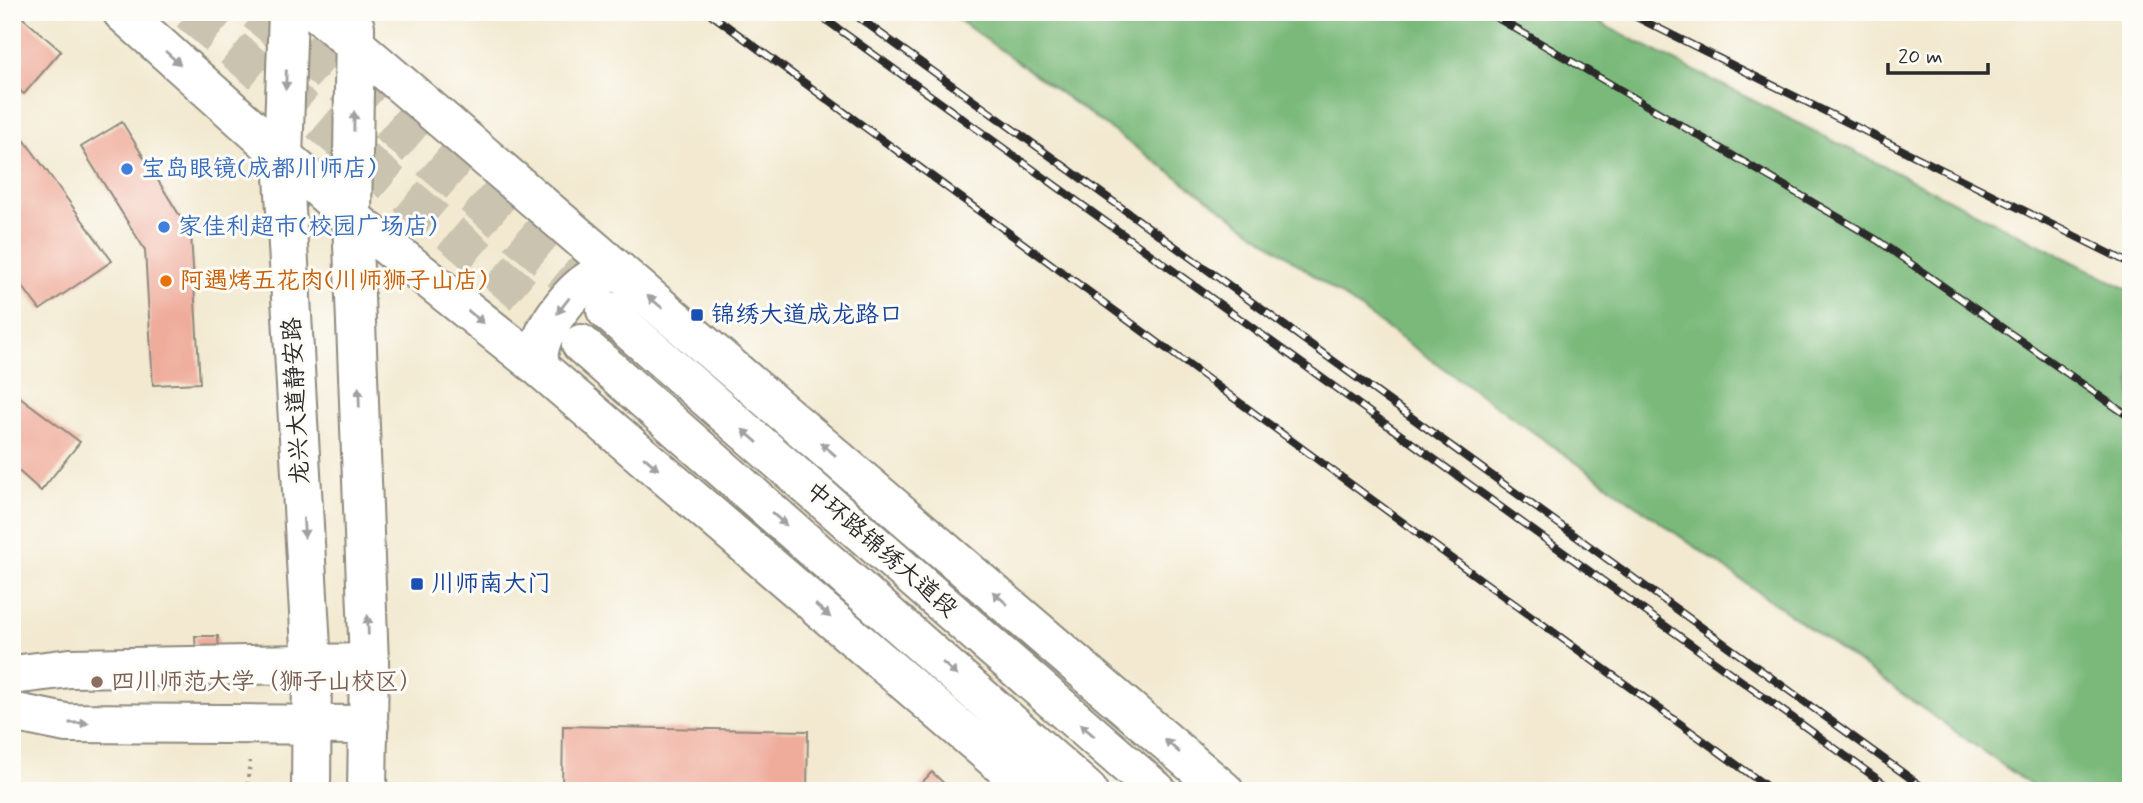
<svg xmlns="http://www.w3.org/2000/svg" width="2143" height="803" font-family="Mynerve,'LXGW WenKai TC',sans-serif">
<rect width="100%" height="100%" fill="#fdfcf7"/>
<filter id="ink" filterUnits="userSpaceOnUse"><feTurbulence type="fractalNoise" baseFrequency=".0143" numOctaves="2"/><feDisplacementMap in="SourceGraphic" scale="14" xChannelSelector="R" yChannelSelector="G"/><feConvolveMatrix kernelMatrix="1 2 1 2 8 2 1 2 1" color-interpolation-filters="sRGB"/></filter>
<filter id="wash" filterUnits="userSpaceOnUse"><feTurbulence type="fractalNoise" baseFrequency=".00686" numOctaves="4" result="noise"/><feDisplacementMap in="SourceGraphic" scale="28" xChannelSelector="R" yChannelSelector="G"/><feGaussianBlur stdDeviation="1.57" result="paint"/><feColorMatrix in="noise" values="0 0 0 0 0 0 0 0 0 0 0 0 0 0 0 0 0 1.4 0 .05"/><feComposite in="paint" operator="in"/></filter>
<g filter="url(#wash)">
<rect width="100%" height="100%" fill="#f2e9d0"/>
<path fill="#7ab97a" stroke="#527252" stroke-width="2" d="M948 12H1578L2131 291V791H2039L1381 324Z"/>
<g id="blocks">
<path fill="#efac9b" d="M12 12H16L61 51 24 94 12 84Z
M122 122 191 234 200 383 153 385 145 250 81 147Z
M12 123 112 261 40 310 12 272Z
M12 391 80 442 41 491 12 465Z
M195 636H218L219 653 196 654Z
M563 726 808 731 807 791H562Z
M932 772 952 791H914Z"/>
</g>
</g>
<g filter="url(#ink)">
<use href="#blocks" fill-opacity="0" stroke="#8e8a7e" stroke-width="2"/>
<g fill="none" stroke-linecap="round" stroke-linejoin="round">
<path stroke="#cac3af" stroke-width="38" stroke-dasharray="38 19" stroke-linecap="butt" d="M189 12 578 341
M256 12 604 308"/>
<defs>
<path id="minor" d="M12 675 70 668 369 663
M12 712 66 723 369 725"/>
<path id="major" d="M122 12 352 218 540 368 1032 791
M288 12 283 158 312 665 311 791
M317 12 1224 791
M355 27 352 218 369 663 367 791
M606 310 1157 791
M581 344 1088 791
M540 368C540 363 538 357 539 352 542 328 572 289 593 278 600 274 611 273 619 271"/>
</defs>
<use href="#minor" stroke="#8e8a7e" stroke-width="42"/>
<use href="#major" stroke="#8e8a7e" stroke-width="42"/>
<path stroke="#8e8a7e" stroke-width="4.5" stroke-dasharray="2 5" stroke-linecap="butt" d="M247 791 250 760"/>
<use href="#minor" stroke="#fff" stroke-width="38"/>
<use href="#major" stroke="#fff" stroke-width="38"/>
<defs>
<path id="rail" d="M708 12 1480 579 1773 791
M815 12 1894 791
M851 12 1928 791
M1487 12 1877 240 2131 418
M1626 12 2131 264"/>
</defs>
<use href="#rail" stroke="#2b2b2b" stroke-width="8"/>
<use href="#rail" stroke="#fdfcf7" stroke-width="5" stroke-dasharray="16" stroke-linecap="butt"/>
</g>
<defs><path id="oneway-solid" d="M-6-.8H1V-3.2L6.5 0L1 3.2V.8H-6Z" transform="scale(1.75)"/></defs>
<g fill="#a0a0a0">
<use href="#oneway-solid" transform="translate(173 58) rotate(42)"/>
<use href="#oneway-solid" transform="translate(286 80) rotate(92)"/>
<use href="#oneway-solid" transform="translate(354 121) rotate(-89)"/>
<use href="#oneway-solid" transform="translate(655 302) rotate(-140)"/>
<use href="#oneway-solid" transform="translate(563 306) rotate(128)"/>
<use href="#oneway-solid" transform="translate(476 317) rotate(39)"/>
<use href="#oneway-solid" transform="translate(359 397) rotate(-92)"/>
<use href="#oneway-solid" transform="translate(750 436) rotate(-139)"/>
<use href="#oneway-solid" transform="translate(828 449) rotate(-139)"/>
<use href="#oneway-solid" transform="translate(651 463) rotate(41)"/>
<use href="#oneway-solid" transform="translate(779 519) rotate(41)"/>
<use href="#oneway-solid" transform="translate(304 528) rotate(87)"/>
<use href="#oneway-solid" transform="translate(1000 598) rotate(-139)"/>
<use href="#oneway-solid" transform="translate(823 611) rotate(41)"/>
<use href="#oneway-solid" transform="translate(368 625) rotate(-92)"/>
<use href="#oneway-solid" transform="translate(950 669) rotate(41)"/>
<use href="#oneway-solid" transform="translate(79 723)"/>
<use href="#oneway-solid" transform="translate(1087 730) rotate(-139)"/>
<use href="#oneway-solid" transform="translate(1172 746) rotate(-139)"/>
</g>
</g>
<g fill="#3f7fe0" stroke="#fdfcf7" stroke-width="2.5">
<circle cx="127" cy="169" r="7"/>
<circle cx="164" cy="227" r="7"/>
</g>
<circle fill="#e8710a" stroke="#fdfcf7" stroke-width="2.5" cx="166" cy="281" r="7"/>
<g fill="#1a4fb4" stroke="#fdfcf7" stroke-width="2.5">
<rect x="690" y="308" width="14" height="14" rx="3.5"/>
<rect x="410" y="577" width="14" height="14" rx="3.5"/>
</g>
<circle fill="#8d6e63" stroke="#fdfcf7" stroke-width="2.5" cx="97" cy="682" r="7"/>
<g text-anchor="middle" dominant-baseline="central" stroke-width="6" stroke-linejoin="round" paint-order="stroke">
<g font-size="24" fill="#366cbe" stroke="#fdfcf7" text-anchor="start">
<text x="141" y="169">宝岛眼镜(成都川师店)</text>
<text x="178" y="227">家佳利超市(校园广场店)</text>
</g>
<g font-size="24" fill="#c56008" stroke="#fdfcf7" text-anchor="start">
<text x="180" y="281">阿遇烤五花肉(川师狮子山店)</text>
</g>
<g font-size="24" fill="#164399" stroke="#fdfcf7" text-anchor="start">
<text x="711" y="315">锦绣大道成龙路口</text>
<text x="431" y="584">川师南大门</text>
</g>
<g font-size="24" fill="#2b2b2b" stroke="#fdfcf7">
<text transform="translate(297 401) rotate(-93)">龙兴大道静安路</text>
<text transform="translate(881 550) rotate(41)">中环路锦绣大道段</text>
</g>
<g font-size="24" fill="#785e54" stroke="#fdfcf7" text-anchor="start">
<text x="111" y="682">四川师范大学（狮子山校区）</text>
</g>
</g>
<rect width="2143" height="803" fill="none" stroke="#fdfcf7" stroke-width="42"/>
<path d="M1888 63v10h100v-10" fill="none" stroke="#2b2b2b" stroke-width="3.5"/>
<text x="1898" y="63" font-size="21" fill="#2b2b2b" stroke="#fdfcf7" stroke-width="5" paint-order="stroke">20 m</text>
</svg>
